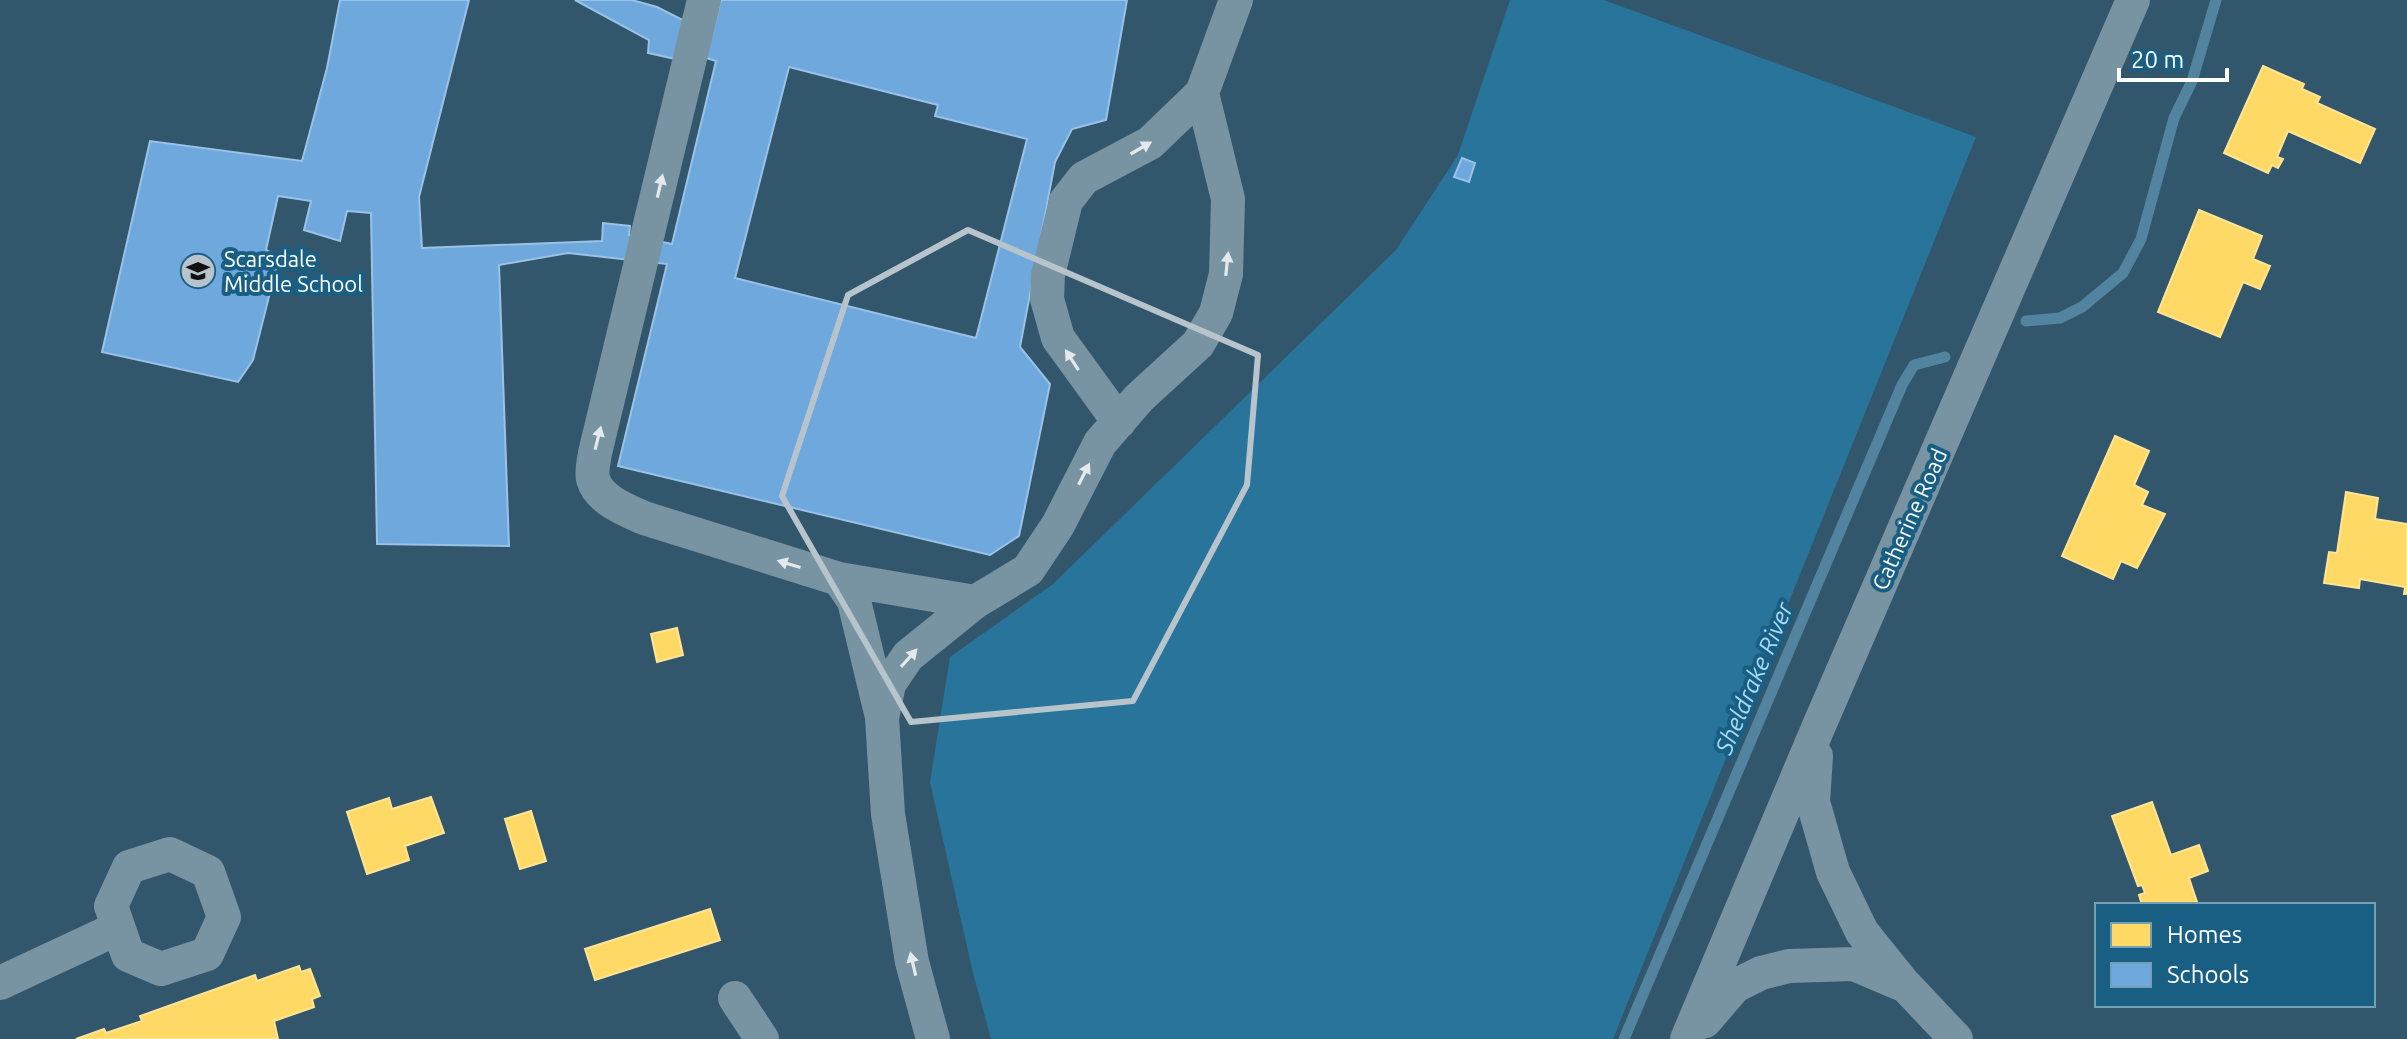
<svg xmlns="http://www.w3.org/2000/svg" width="2407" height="1039" font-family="Ubuntu,sans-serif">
<rect width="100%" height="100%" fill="#32576c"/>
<path fill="#29749a" d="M1510 0H1604L1976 137 1613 1039H991L973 973 930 782 950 657 1053 584 1396 250 1458 155Z"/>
<path fill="#ffd966" stroke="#ffe494" stroke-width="2" d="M2263 66 2304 84 2302 89 2320 97 2317 103 2375 129 2360 163 2288 131 2277 157 2283 159 2278 168 2272 165 2268 173 2224 153Z
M2199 210 2262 236 2253 259 2270 266 2260 289 2243 282 2220 337 2158 312Z
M2115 436 2149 451 2134 485 2148 492 2142 505 2165 514 2137 568 2121 561 2113 579 2062 556Z
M2346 492 2378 498 2375 519 2407 524V594H2404L2405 587 2360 579 2359 588 2324 583 2329 552 2337 553Z
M677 628 683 655 657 662 651 634Z
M431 797 444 833 405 846 409 860 367 874 347 812 389 798 392 809Z
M2152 802 2171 855 2199 845 2208 871 2189 878 2198 905H2142L2139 895 2145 893 2142 885 2138 886 2112 816Z
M531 811 546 861 520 869 505 819Z
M710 909 720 940 595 980 585 949Z
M299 966 301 972 310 969 320 996 312 999 314 1007 274 1021 278 1039H76L104 1029 106 1033 142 1021 140 1016 255 975 257 981Z"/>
<path fill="#6fa8dc" stroke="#9ac2e6" stroke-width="2" fill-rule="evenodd" d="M340 0H469L419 197 422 248 602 241 603 223 630 226 629 235 672 244 716 61 684 51 680 60 648 53 649 40 575 0H632L657 7 712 35 721 0H1127L1106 120 1072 129 1055 162 1020 347 1050 384 1019 536 990 555 618 466 667 264 568 253 499 265 509 546 377 544 371 213 347 211 340 241 304 230 311 201 278 196 266 250 279 257 253 360 238 382 102 352 150 141 302 161 327 68ZM789 67 938 105 935 116 1027 139 976 338 735 278Z
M1462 158 1475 163 1469 182 1454 177Z"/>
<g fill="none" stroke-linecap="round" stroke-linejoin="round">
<path stroke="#53849f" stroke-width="11" d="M2026 321 2060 318 2082 307 2123 273 2141 239 2174 118 2192 81 2216 0
M1624 1039 1902 385 1914 365 1945 357"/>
<path stroke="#7893a2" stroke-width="34" d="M704 0 595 453C594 461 591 471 593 479 599 500 626 510 644 518L839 579 975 602
M1119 422 1058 338 1047 299 1048 275 1066 201 1084 178 1150 143 1202 93
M839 579 854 601 881 713
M1816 756 1813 802 1833 872 1862 932 1903 983
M170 854 208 872 224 917 207 954 161 969 128 955 111 906 129 867Z
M0 983 118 928
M735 998 762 1039
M1705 1021 1735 986 1761 973 1789 966 1854 964 1906 986 1956 1039
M933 1039 912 962 888 814 882 718 889 684 908 656 975 602 1028 570 1058 525 1100 443 1139 398 1198 344 1216 313 1226 274 1228 199 1202 93 1236 0
M1687 1039 1818 728 2133 0"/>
</g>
<defs><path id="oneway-solid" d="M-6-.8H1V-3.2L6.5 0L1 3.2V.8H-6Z" transform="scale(2)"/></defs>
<g fill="#e4e9ec">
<use href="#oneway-solid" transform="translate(1141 148) rotate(-30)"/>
<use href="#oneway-solid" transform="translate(660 186) rotate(-77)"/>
<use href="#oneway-solid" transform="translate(1227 264) rotate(-84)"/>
<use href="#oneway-solid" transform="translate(1072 360) rotate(-123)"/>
<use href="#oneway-solid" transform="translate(598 438) rotate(-76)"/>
<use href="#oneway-solid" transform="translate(1084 474) rotate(-63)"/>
<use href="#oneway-solid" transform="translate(789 564) rotate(-163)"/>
<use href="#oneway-solid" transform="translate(909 658) rotate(-48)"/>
<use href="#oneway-solid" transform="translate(913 964) rotate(-103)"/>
</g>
<path fill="none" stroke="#b7c4cc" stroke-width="6" stroke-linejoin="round" d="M968 230 1258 355 1247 485 1133 701 911 722 782 496 848 295Z"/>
<defs>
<symbol id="school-disc" viewBox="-11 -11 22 22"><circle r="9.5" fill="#b7c4cc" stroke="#195f84"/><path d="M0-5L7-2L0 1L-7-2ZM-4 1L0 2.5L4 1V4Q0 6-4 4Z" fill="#111"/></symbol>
</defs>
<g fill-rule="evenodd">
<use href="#school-disc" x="178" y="251" width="40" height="40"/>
</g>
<g text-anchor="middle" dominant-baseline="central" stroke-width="8" stroke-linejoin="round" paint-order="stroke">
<g font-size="22" fill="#fff" stroke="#195f84" text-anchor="start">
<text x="224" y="258">Scarsdale<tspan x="224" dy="25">Middle School</tspan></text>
</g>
<g font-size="22" fill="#fff" stroke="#195f84">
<text transform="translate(1909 519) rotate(-66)">Catherine Road</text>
</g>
<g font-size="24" font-style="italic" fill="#aadbf3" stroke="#195f84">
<text transform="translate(1754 678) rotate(-67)">Sheldrake River</text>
</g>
</g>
<rect x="2095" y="903" width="280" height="104" fill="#195f84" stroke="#759fb5" stroke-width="2"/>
<rect x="2111" y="923" width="40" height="24" fill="#ffd966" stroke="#759fb5" stroke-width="2"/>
<text x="2167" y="943" font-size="24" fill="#ffffff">Homes</text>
<rect x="2111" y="963" width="40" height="24" fill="#6fa8dc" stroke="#759fb5" stroke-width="2"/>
<text x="2167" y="983" font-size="24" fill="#ffffff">Schools</text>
<path d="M2119 68v12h108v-12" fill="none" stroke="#ffffff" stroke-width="4"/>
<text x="2131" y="68" font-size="24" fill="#ffffff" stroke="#195f84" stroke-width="6" paint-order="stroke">20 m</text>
</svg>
